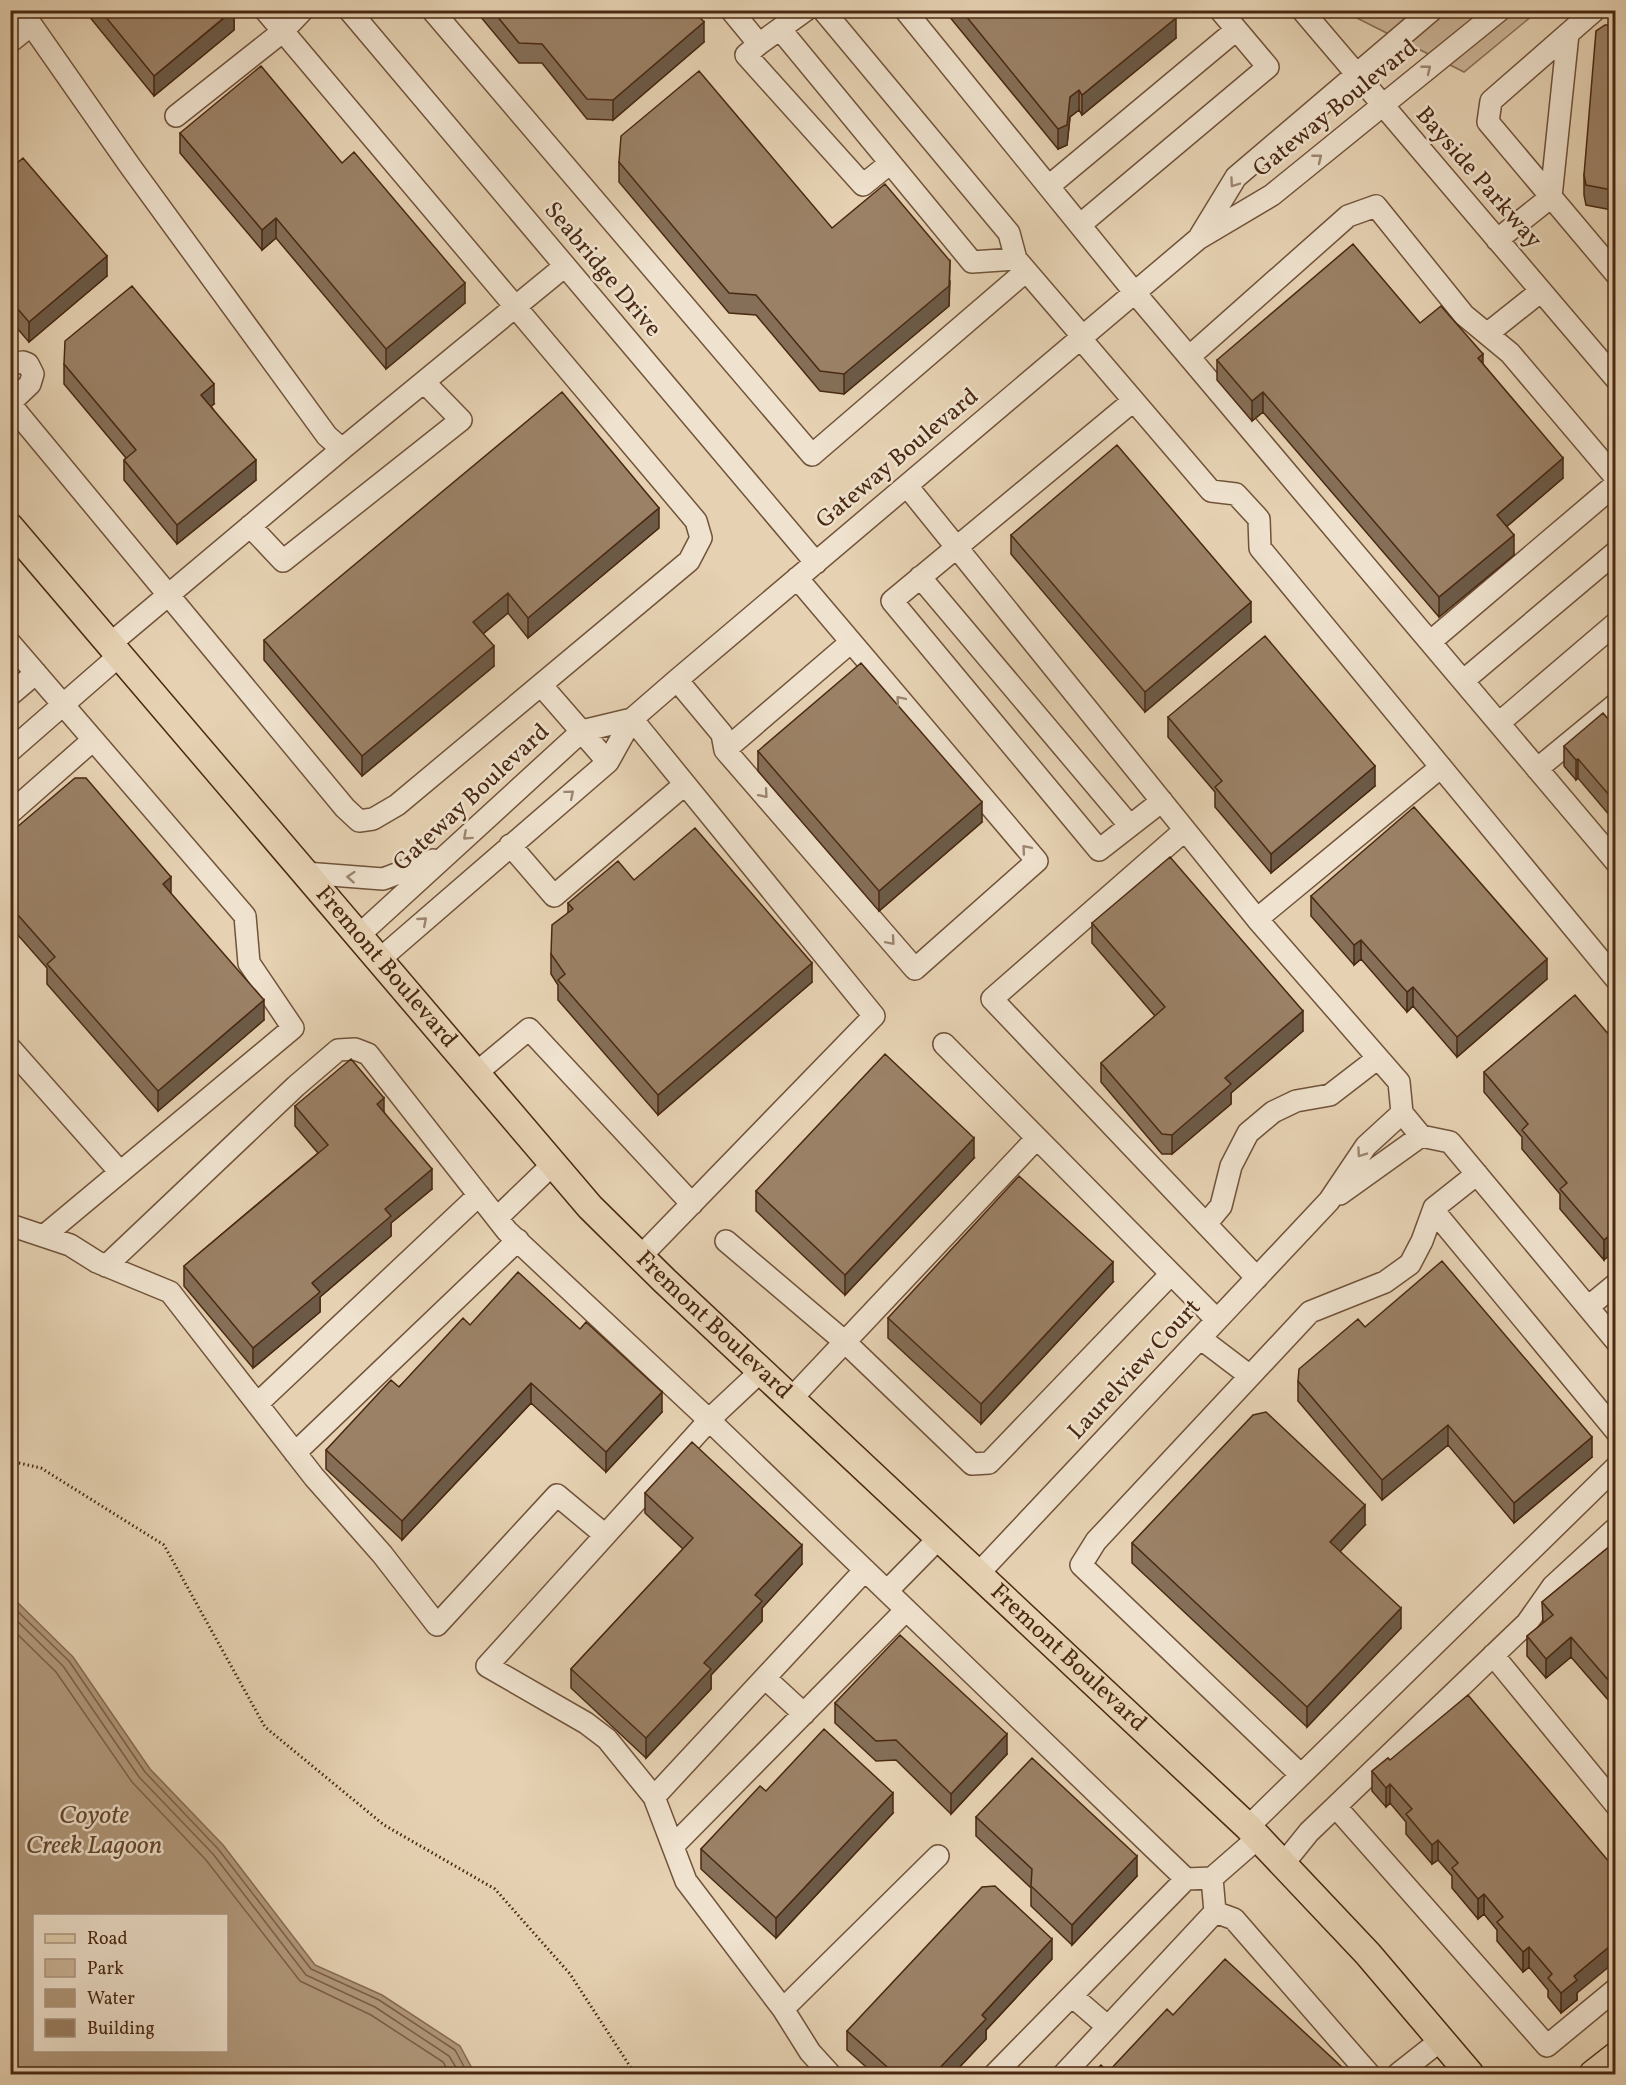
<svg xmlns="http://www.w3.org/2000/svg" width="1626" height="2085" font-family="Vollkorn,serif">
<rect width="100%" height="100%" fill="#e6d2b3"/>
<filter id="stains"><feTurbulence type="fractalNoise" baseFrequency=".00333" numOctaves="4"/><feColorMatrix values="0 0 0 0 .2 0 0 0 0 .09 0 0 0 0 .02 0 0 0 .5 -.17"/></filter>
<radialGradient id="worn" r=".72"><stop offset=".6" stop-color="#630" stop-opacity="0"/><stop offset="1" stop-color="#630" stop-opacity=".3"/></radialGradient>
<path fill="#cbb598" stroke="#8a6f55" stroke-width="1.5" d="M1343 11H1538L1464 72Z"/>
<path fill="#b1997c" stroke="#886c52" stroke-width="1.5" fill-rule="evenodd" d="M11 1596 73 1657 150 1769 223 1845 315 1965 382 1995 460 2046 475 2074H11ZM34 1916H226V2050H34Z"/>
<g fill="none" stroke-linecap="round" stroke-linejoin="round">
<path stroke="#7e6147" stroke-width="1.5" d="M10 1604 69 1661 145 1772 219 1850 311 1969 379 2000 455 2050 468 2074
M10 1614 63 1666 139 1777 213 1854 306 1975 375 2007 449 2056 460 2074
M10 1627 56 1672 132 1782 206 1860 300 1981 371 2015 443 2062 450 2074"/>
<defs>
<path id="minor" d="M21 10 130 166 327 436 342 449 110 644
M349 10 816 563
M432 10 812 455 1026 271
M731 10 759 44 806 10
M823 10 1009 233 1016 259 1083 337
M905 10 1135 293 1616 862
M1302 10 1616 379
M1595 10 1491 101 1488 122 1616 274
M780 29 972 262 1016 259
M10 42 31 25
M759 44 746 55 863 185 889 164
M176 116 282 32 303 10
M1049 186 1236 30
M1081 224 1268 67 1220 10
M1200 236 1236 177 1432 10
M1497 240 1551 197 1568 34
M1487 334 1541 291
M1081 339 1211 491 1236 494 1259 519 1260 548 1616 979
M1189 357 1348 216 1376 206 1464 315 1510 353 1616 478
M10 364 23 362 28 364 33 374 30 384 10 403
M1133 401 892 601 1099 850 1162 801
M10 404 345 808 359 821 373 819 397 805 689 561 701 538 696 521 265 10
M342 449 565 266
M907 486 1257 919 1399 1082 1402 1113 1421 1136 1450 1142 1616 1341
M250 526 283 561 461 420 424 382
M920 577 1130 826
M1430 642 1616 484
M10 643 245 916 249 963 293 1028 45 1235
M677 680 722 734 725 750 915 969 1037 861 797 578
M1463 681 1616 552
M541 685 608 762
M10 695 36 673
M632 719 874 1016 640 1257
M1499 723 1616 623
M725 750 851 642
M10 751 120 655
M1537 769 1616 704
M10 813 93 740
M1185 830 992 999 1257 1278
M510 845 554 896 684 785
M305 873 383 879 433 860
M1257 919 1441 767
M358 936 582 731 632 719
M379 960 608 762 632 719 677 680 1198 239 1272 195 1500 10
M944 1044 1037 1138
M10 1048 120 1172
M475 1074 529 1029 692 1204
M1340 1194 1421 1136
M1434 1208 1438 1216 1616 1431
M497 1218 552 1165
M1206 1224 1221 1206 1231 1166 1248 1133 1273 1112 1296 1101 1330 1095 1378 1058
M10 1225 70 1245 97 1262 170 1292 314 1477 382 1554 437 1625 557 1495 605 1535
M726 1241 845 1342 972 1464 989 1463 1171 1274
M106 1266 296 1086 338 1050 355 1049 368 1054 507 1231 709 1420 1186 1879
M1588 1307 1616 1284
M1200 1338 1250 1376
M791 1399 1037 1138 1217 1320
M257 1404 479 1195
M295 1453 518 1240
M978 1574 1329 1201 1366 1146 1402 1113
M887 1591 939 1538
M1493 1655 1616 1805
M765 1678 804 1714
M1301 1775 1081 1565 1096 1541 1310 1312 1385 1282 1410 1264 1422 1241 1434 1208 1477 1174
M654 1797 607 1739 586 1723 487 1666 713 1416 761 1371
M1336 1807 1547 2046 1616 1989
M1248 1827 1616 1467
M673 1846 906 1610
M1284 1863 1309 1832 1527 1623 1553 1586 1616 1528
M1215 1912 1234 1919 1369 2074
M1072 1996 1108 2027
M783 2009 938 1856
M830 2074 810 2052 783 2009 686 1881 654 1797 865 1570
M995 2074 1186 1879 1212 1878 1259 1837
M1064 2074 1215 1912 1212 1878
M1398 2074 1441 2040
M1615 2074H1616"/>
<g id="major">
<path id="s1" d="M10 527 590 1207 665 1281 1248 1827 1368 1954 1470 2074"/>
<path d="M1593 2074 1616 2056"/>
</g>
</defs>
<use href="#minor" stroke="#71533a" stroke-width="24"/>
<use href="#major" stroke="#4a2912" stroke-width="30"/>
<path stroke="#4a2912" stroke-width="3" stroke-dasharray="1.5 3" stroke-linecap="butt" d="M10 1461 41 1468 164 1545 265 1727 384 1825 495 1889 570 1974 635 2074"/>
<use href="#minor" stroke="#efe2ce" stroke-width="21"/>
<use href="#major" stroke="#e6d2b3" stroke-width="27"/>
</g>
<path fill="#856f58" stroke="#4a2912" stroke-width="1.5" d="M84 10H234V30L154 96Z
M475 10H693L704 42 613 120 587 119 542 63H519Z
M944 10H1170L1176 38 1082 115 1079 110 1070 117 1067 145 1058 149Z
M1616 25V215L1612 210 1586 205 1584 195V175Z
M180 133 342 163 465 303 386 369 276 238 262 250 180 153Z
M619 162 832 228 950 281 949 306 844 394 820 391 756 315 729 313 619 182Z
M10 169 107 276 29 342 10 320Z
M1420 323 1483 364 1563 478 1507 526 1514 555 1439 617 1263 412 1252 421 1217 380V360Z
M64 364 214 404 211 406 256 480 177 544 124 480V460L126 458 64 384Z
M659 528 528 638 508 613 483 634 494 666 362 776 264 660V640Z
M1011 535 1251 622 1145 712 1011 554Z
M1168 717 1375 786 1271 873 1215 807V792L1168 737Z
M1616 728V823L1578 778 1576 780 1564 766V746Z
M758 751 982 822 879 911 758 771Z
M10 833 171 894 264 1020 158 1111 47 984V968L10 926Z
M634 880 812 982 658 1115 558 1000V985L551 974V954L568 912V903Z
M1311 896 1547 979 1457 1057 1413 1006 1407 1012 1361 959 1354 965 1311 916Z
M1092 923 1303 1031 1231 1093V1104L1172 1154H1162L1101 1082V1063L1155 1016 1092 943Z
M1616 1043 1604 1260 1560 1209V1194L1522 1149V1137L1484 1092V1072Z
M295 1106 384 1112 432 1189 391 1223V1236L320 1297V1312L253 1368 184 1286V1266L318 1153 295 1126Z
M974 1158 845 1295 756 1211V1191Z
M1113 1282 981 1424 888 1338V1318Z
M470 1325 662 1412 606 1472 531 1403 402 1540 326 1469V1450Z
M1365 1327 1592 1457 1514 1523 1448 1445 1382 1500 1298 1401V1381Z
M645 1493 802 1564 762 1608V1621L711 1675V1689L646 1758 571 1688V1669L683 1549 645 1513Z
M1365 1525 1340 1551 1401 1628 1307 1727 1132 1563V1543Z
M1616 1541V1709L1571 1657 1546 1678 1527 1656V1636L1543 1623 1542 1602Z
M835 1703 1007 1754 951 1814 896 1760 876 1761 835 1723Z
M1388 1758 1577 1993V2000L1561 2013 1548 1997V1990L1529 1967 1523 1972 1497 1941V1930L1484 1914 1478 1919 1452 1888V1876L1438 1860 1432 1864 1406 1834V1822L1390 1803 1386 1807 1372 1791V1771Z
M766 1791 893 1813 776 1938 701 1869V1849Z
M976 1817 1137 1876 1072 1945 1031 1906V1888L976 1836Z
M1052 1959 986 2030V2039L953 2074H874L847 2050V2031Z
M1173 2015 1343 2074H1092L1108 2072Z"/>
<path fill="#6c5a47" stroke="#4a2912" stroke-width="1.5" d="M234 10V30L154 96V76Z
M1176 18V38L1082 115V95Z
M704 22V42L613 120V100Z
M1079 90V110L1070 117 1067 145 1058 149V129L1070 97Z
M276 218V238L262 250V230Z
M107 256V276L29 342V322Z
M950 261 949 306 844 394V374Z
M465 283V303L386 369V349Z
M1483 354V374L1478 358Z
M214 384V404L201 415V395Z
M1263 392V412L1252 421V401Z
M1563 458V478L1497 535V515Z
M256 460V480L177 544V525Z
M659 508V528L528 638V618Z
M1514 535V555L1439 617V597Z
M508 593V613L473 642V622Z
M1251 602V622L1145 712V692Z
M494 646V666L362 776V756Z
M1578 759V778L1576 780V760Z
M1375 766V786L1271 873V854Z
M982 802V822L879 911V891Z
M171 877V896L163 884Z
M1361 940V959L1354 965V945Z
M1547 959V979L1457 1057V1037Z
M812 963V982L658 1115V1095Z
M1413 987V1006L1407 1012V992Z
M264 1000V1020L158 1111V1091Z
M1303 1011V1031L1231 1093V1104L1172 1154V1135L1225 1078Z
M384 1098V1118L377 1104Z
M974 1138V1158L845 1295V1275Z
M432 1169V1189L391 1223V1236L320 1297V1312L253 1368V1348L312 1283 385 1209Z
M1616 1230V1250L1604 1260V1240Z
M1113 1262V1282L981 1424V1404Z
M531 1383V1403L402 1540V1521Z
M662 1392V1412L606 1472V1452Z
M1448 1425V1445L1382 1500V1480Z
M1592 1437V1457L1514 1523V1503Z
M1365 1505V1525L1330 1562V1542Z
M802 1545V1564L762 1608V1621L711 1675V1689L646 1758V1738L755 1595Z
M1401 1608V1628L1307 1727V1707Z
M1571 1637V1657L1546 1678V1659Z
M1007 1734V1754L951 1814V1794Z
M1390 1784V1803L1386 1807V1788Z
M893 1793V1813L776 1938V1918Z
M1438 1840V1860L1432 1864V1845Z
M1137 1856V1876L1072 1945V1925Z
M1484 1894V1914L1478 1919V1899Z
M1052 1939V1959L986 2030V2039L953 2074H934L982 2015Z
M1616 1941V1961L1577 1993V2000L1561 2013V1993L1574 1976Z
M1529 1947V1967L1523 1972V1952Z
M1228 2068V2074H1222Z
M1343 2068V2074H1337Z"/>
<path fill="#9b8166" stroke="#4a2912" stroke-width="1.5" d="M100 10H233L154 76Z
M492 10H693L704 22 613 100 587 99 542 44 519 43Z
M961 10H1170L1176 18 1082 95 1079 90 1070 97 1067 125 1058 129Z
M1605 25H1616V195L1612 190 1586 185 1584 175 1596 31Z
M261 66 342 163 354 152 465 283 386 349 276 218 262 230 180 133Z
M699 71 832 228 885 184 950 261 949 286 844 374 820 371 756 295 729 293 619 162 621 136Z
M23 158 107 256 29 322 10 300V169Z
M1353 244 1420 323 1441 306 1483 354 1478 358 1563 458 1497 515 1514 535 1439 597 1263 392 1252 401 1217 360Z
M132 286 214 384 201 395 256 460 177 525 124 460 136 450 64 364 65 341Z
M562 392 659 508 528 618 508 593 473 622 494 646 362 756 264 640Z
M1117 445 1251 602 1145 692 1011 535Z
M1265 636 1375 766 1271 854 1215 787 1222 781 1168 717Z
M861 663 982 802 879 891 758 751Z
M1603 713 1616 728V803L1578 759 1576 760 1564 746Z
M75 778H86L171 877 163 884 264 1000 158 1091 47 964 55 957 10 906V833Z
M1414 807 1547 959 1457 1037 1413 987 1407 992 1361 940 1354 945 1311 896Z
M695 828 812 963 658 1095 558 980 565 974 551 954 552 925 573 909 568 903 618 861 634 880Z
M1170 857 1303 1011 1225 1078 1231 1084 1172 1135 1162 1134 1101 1063 1165 1007 1092 923Z
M1575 995 1616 1043V1230L1604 1240 1560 1189 1567 1183 1522 1130 1528 1124 1484 1072Z
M885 1054 974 1138 845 1275 756 1191Z
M351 1059 384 1098 377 1104 432 1169 385 1209 391 1216 312 1283 320 1292 253 1348 184 1266 328 1145 295 1106Z
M1019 1176 1113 1262 981 1404 888 1318Z
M1442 1261 1592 1437 1514 1503 1448 1425 1382 1480 1298 1381 1299 1369 1358 1319 1365 1327Z
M518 1272 580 1329 586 1322 662 1392 606 1452 531 1383 402 1521 326 1450 391 1380 399 1387 463 1318 470 1325Z
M1266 1412 1365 1505 1330 1542 1401 1608 1307 1707 1132 1543 1253 1415Z
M692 1442 802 1545 755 1595 762 1601 704 1663 711 1669 646 1738 571 1669 693 1538 645 1493Z
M1616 1541V1689L1571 1637 1546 1659 1527 1636 1553 1615 1542 1602Z
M900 1635 1007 1734 951 1794 896 1740 876 1741 835 1703Z
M1468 1695 1616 1870V1941L1574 1976 1577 1980 1561 1993 1548 1978 1552 1974 1529 1947 1523 1952 1497 1922 1503 1917 1484 1894 1478 1899 1452 1868 1458 1863 1438 1840 1432 1845 1406 1814 1412 1809 1390 1784 1386 1788 1372 1771 1388 1758 1390 1760Z
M824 1729 893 1793 776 1918 701 1849 760 1786 766 1791Z
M1032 1758 1137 1856 1072 1925 1031 1886 1032 1869 976 1817Z
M995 1886 1052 1939 982 2015 986 2019 934 2074H895L847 2031 982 1887Z
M1225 1959 1343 2068 1337 2074H1235L1228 2068 1222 2074H1092L1101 2065 1108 2072 1167 2009 1173 2015Z"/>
<defs><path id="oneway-chevron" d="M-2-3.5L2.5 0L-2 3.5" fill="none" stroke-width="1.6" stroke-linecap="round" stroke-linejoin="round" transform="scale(1.5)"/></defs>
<g stroke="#9c8670">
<use href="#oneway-chevron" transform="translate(1427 69) rotate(-39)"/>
<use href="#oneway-chevron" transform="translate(1318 158) rotate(-39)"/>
<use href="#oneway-chevron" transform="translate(1234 183) rotate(125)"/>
<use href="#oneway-chevron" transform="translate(900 700) rotate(-130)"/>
<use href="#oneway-chevron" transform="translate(570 794) rotate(-40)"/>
<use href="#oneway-chevron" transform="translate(764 794) rotate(49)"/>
<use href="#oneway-chevron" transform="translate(467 836) rotate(138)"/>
<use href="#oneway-chevron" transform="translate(1026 849) rotate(-130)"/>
<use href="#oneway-chevron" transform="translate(351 877) rotate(-176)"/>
<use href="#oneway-chevron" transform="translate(423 921) rotate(-41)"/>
<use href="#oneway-chevron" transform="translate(891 941) rotate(49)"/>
<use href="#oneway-chevron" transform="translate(1361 1153) rotate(125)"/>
</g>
<g text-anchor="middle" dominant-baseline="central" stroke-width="5" stroke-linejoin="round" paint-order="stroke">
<g font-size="24" fill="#4a2912" stroke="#efe2ce">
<text transform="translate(1336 109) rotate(-39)">Gateway Boulevard</text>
<text transform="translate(1478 178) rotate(49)">Bayside Parkway</text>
<text transform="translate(602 270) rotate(50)">Seabridge Drive</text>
<text transform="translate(898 459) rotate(-40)">Gateway Boulevard</text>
<text transform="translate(472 798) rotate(-43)">Gateway Boulevard</text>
<text stroke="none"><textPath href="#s1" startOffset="579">Fremont Boulevard</textPath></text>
<text stroke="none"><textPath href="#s1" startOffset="1065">Fremont Boulevard</textPath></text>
<text transform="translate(1135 1370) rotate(-47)">Laurelview Court</text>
<text stroke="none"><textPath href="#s1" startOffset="1551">Fremont Boulevard</textPath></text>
</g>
<g font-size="26" font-style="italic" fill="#64452c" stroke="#efe2ce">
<text x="94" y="1816">Coyote<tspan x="94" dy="30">Creek Lagoon</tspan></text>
</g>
</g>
<rect width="1626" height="2085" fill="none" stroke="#e6d2b3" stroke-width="36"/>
<rect x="12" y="12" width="1602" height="2061" fill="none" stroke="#4a2912" stroke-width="3"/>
<rect x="18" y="18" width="1590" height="2049" fill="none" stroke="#4a2912" stroke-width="1.5"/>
<rect x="33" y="1914" width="195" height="138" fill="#efe2ce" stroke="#ad9883" stroke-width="1.5"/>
<rect x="45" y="1934" width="30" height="9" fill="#e6d2b3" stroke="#ad9883" stroke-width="1.5"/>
<text x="87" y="1944" font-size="18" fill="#4a2912">Road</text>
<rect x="45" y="1959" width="30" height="18" fill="#cbb598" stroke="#ad9883" stroke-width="1.5"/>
<text x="87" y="1974" font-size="18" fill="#4a2912">Park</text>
<rect x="45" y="1989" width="30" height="18" fill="#b1997c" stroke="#ad9883" stroke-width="1.5"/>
<text x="87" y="2004" font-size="18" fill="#4a2912">Water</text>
<rect x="45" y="2019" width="30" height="18" fill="#9b8166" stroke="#ad9883" stroke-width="1.5"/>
<text x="87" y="2034" font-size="18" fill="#4a2912">Building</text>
<rect width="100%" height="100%" filter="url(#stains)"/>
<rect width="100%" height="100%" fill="url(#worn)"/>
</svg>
